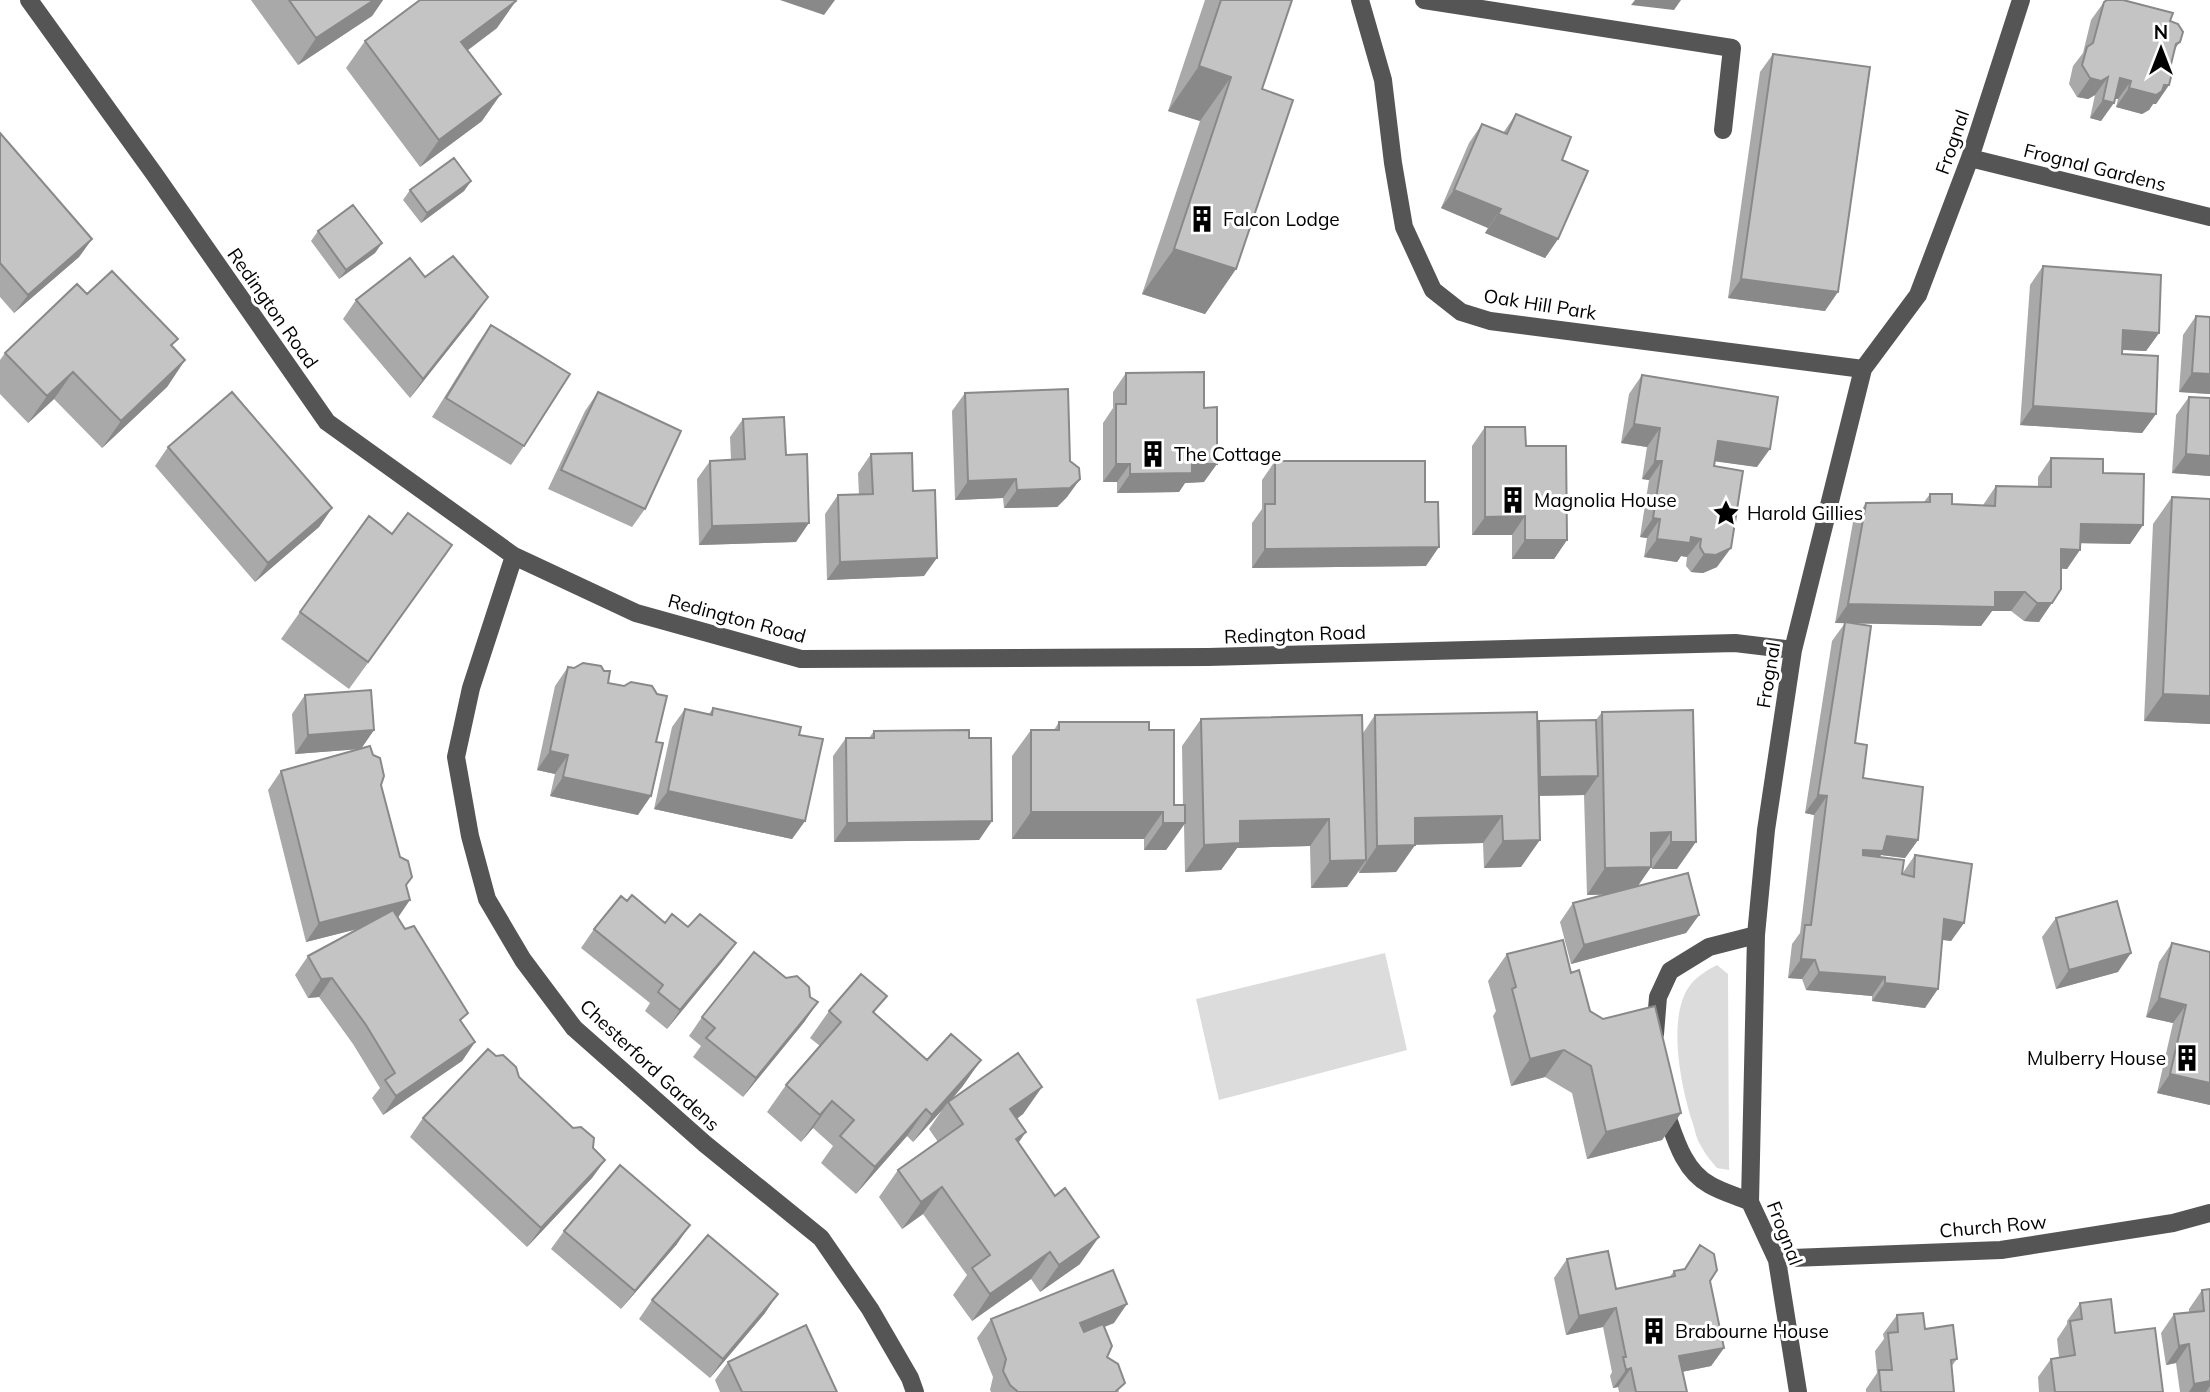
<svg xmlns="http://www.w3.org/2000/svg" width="2210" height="1392" font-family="Mulish,sans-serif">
<rect width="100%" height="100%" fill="#fff"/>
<path fill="#dcdcdc" d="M1385 953 1407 1050 1219 1100 1196 999Z
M1717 965 1728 974 1729 1170 1717 1168C1711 1161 1705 1154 1701 1146 1696 1139 1695 1129 1692 1121 1681 1086 1666 1015 1691 984 1698 976 1707 970 1717 965Z"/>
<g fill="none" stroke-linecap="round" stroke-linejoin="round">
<path stroke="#555" stroke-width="18" d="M29 0 155 175 327 422 514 556 636 613 801 659 1208 657 1735 643 1793 650
M1360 0 1383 80 1393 163 1404 227 1433 290 1461 312 1490 321 1863 369
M1424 0 1732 48 1723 130
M1970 158 2210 217
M514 556 471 688 456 757 470 836 487 899 523 960 574 1028 705 1144 821 1238 870 1309 910 1378 915 1392
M1655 1034 1658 997 1670 971 1709 947 1756 935
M1664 1107C1674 1134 1682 1170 1710 1185 1722 1192 1737 1196 1750 1202
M1777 1260 1792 1258 2001 1250 2173 1223 2210 1213
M1798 1392 1777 1260 1750 1202 1756 935 1766 830 1793 650 1863 369 1918 295 1970 158 2021 0"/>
</g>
<path fill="#a9a9a9" d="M251 0H383L372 16 298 65Z
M1205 0H1292L1262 89 1236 269 1205 314 1142 294 1200 121 1168 111Z
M2104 2 2170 21 2180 42 2174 50 2169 72V85L2156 104H2153L2149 110 2142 114 2116 107 2118 99H2115L2101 121 2090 118 2095 95 2088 99 2077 97 2069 84 2073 66 2083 53 2091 20Z
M497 28 467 51 482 121 420 167 346 68 365 41Z
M1773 54 1825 311 1728 298 1760 72Z
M1516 114 1562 160 1558 239 1545 258 1485 233 1488 228 1441 208 1469 143 1482 124 1503 133Z
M0 133 92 239 79 257 14 313 0 297Z
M471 181 464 191 421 223 403 200 410 190Z
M318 231 382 243 375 253 339 279 311 241Z
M2043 266 2159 333 2146 351 2122 350V354L2156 414 2142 433 2020 425 2030 285Z
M87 294 178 339 172 346 185 360 167 387 102 448 54 399 28 423 0 394V360L5 353Z
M356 300 475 316 410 398 343 319Z
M2196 316 2210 317V394L2179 392 2183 335Z
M491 325 524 446 511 465 432 417 478 343Z
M1126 373 1204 482 1185 483 1179 492 1117 493V482H1103V423L1113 408V392Z
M1642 375 1757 467 1715 461 1714 466 1717 567 1703 573 1691 572 1686 566 1687 557 1681 556 1677 562 1644 557 1647 538 1640 537 1649 480 1642 479 1647 447 1621 443 1629 394Z
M598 392 645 509 632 527 548 489 585 411Z
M965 393 1070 461 1080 479 1067 497 1057 507 1004 508 1003 498 955 500 952 411Z
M2189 397 2210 476 2172 473 2176 415Z
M743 419 786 455 796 542 699 545 697 479 710 461 731 460 730 437Z
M1485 427 1526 446 1567 540 1554 559H1512V535H1472V446Z
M168 447 332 508 319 527 255 582 155 466Z
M871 454 913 491 924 576 827 580 825 514 838 495H859L858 473Z
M2051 458 2103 473 2143 525 2130 544 2080 543 2067 569 2061 568 2039 622 2024 621 2011 611H1992L1981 626 1852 623 1855 743 1863 778 1918 840 1905 858 1881 855 1879 857 1902 874 1915 855 1964 923 1951 941 1942 940 1925 1008 1872 1001V996L1806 990 1802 979 1788 978 1792 944 1800 933 1814 815 1805 813 1832 641 1845 623H1835L1853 522 1866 503 1924 502 1930 494 1952 504 1983 505 1996 486 2038 487V477Z
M1275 461 1425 502 1426 566 1252 568V523L1262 509V480Z
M2172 497 2210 724 2144 721 2153 524Z
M392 534 452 545 349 689 281 639 300 612Z
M568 667 608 683 638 815 550 796 555 774 537 770 555 686Z
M305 695 374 730 361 748 381 785 406 885 398 918 462 1023 475 1042 462 1061 383 1115 372 1098 380 1088 353 1044 319 997 308 998 295 975 308 956 357 929 306 942 268 790 281 771 359 749 295 754 292 714Z
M713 708 799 735 805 821 792 839 654 809 672 727 685 709 709 714Z
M1693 710 1677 869H1652V859H1651V867L1638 886 1699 915 1686 933 1571 964 1560 922 1573 903 1605 894 1587 895 1584 795 1539 796 1521 867 1484 868 1483 843 1415 845 1396 872 1359 873V871L1347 887 1311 888 1310 846 1237 848 1221 870 1185 872 1184 825 1166 850H1144V839H1012V756L1031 730H1054L1059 722 1149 730 1174 805H1183L1182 746 1201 719 1363 733 1375 715 1537 723 1539 721 1596 720 1602 712Z
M874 731 969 738 992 821 979 840 834 842 833 756 846 738H869Z
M627 901 665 923 736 943 722 962 667 1029 645 1011 650 1003 581 948 594 929Z
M2056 918 2118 972 2056 989 2042 937Z
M2172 943 2210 952V1105L2157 1093 2173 1023 2146 1017 2159 962Z
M1507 954 1571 973 1590 1011 1681 1113 1662 1140 1587 1159 1572 1093 1545 1077 1511 1086 1493 1016 1496 1011 1488 981Z
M829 1011 874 1014 927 1060H981L962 1087 952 1099 1042 1087 1023 1114 1017 1119 1018 1143 1080 1264 1040 1292 1031 1279 972 1321 953 1295 967 1275 923 1214 902 1229 879 1197 898 1170 938 1142 929 1129 942 1110 913 1142 907 1136 856 1194 821 1163 833 1146 813 1128 801 1142 767 1112 786 1085 820 1046 810 1038Z
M702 1017 805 1021 743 1097 693 1057 701 1046 689 1036Z
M519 1077 605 1160 592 1178 527 1247 410 1137 423 1118Z
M564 1231 677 1244 621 1309 551 1249Z
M1700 1245 1710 1281 1724 1348 1711 1366 1682 1372 1687 1392H1619L1618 1387 1613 1388 1610 1376 1612 1372 1603 1327 1566 1335 1554 1278 1567 1259 1616 1289 1669 1278 1674 1271 1684 1269Z
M2210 1289V1392H2180L2176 1363 2166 1365 2161 1333 2174 1314 2189 1313V1309L2202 1290Z
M652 1300 765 1313 710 1378 639 1319Z
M2080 1303 2115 1333 2163 1392H2039L2038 1377 2051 1359 2059 1357 2057 1339 2067 1324V1321Z
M1897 1315 1925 1329 1957 1359 1951 1367 1954 1392H1866V1389L1877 1373 1875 1351 1884 1339 1883 1334Z
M991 1319 1114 1323 1104 1327 1107 1357 1119 1392H991L990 1390 993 1377 977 1338Z
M728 1362 837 1392H720L715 1380Z"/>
<path fill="#898989" d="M373 0H383L372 16 298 65 316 38Z
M780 0H835L824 15Z
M1635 0H1681L1674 10 1631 5Z
M516 1 497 28 442 69 461 42Z
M1199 66 1231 77 1200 121 1168 111Z
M2108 77 2095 95 2088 99 2077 97 2090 78Z
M2120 78 2131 81 2118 99 2107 97Z
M2164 85H2169L2156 104H2153L2149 110 2142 114 2116 107 2129 88Z
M501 94 482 121 420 167 439 140Z
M2103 100 2114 103 2101 121 2090 118Z
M471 181 464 191 421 223 427 213Z
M1454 190 1501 209 1488 228 1441 208Z
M1498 214 1558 239 1545 258 1485 233Z
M92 239 79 257 14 313 28 295Z
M382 243 375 253 339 279 346 270Z
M1174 249 1236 269 1205 314 1142 294Z
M1741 279 1838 292 1825 311 1728 298Z
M488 297 475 316 410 398 423 379Z
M2123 330 2159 333 2146 351 2109 349Z
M185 360 167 387 102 448 121 421Z
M73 372 54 399 28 423 47 396Z
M2192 373 2210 374V394L2179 392Z
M2033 406 2156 414 2142 433 2020 425Z
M1634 424 1660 428 1647 447 1621 443Z
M1718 441 1770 449 1757 467 1705 460Z
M2186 454 2210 456V476L2172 473Z
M1655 461H1662L1649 480 1642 479Z
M1116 464H1130L1117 482H1103Z
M1192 464H1217L1204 482 1185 483 1179 492 1117 493 1130 474Z
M1016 479 1003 498 955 500 968 481Z
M1080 479 1067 497 1057 507 1004 508 1017 490Z
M332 508 319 527 255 582 268 563Z
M1525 516 1512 535H1472L1485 517Z
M1653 518 1660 519 1647 538 1640 537Z
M809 523 796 542 699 545 712 526Z
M2081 524 2143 525 2130 544 2068 543Z
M1691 537 1701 539 1687 557 1681 556 1677 562 1644 557 1657 539Z
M1525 540H1567L1554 559H1512Z
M452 545 433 572 349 689 368 662Z
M1439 547 1426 566 1252 568 1265 549Z
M1731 548 1717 567 1703 573 1691 572 1704 554Z
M2061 549 2080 550 2067 569 2048 568Z
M937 558 924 576 827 580 840 562Z
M1995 592H2025L2011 611H1992L1981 626 1835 623 1848 604Z
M2037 603H2052L2039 622 2024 621Z
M2163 694 2210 696V724L2144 721Z
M374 730 361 749 295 754 308 735Z
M550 751 568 755 555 774 537 770Z
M1598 776 1585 795 1526 796 1540 777Z
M563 777 651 796 638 815 550 796Z
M668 791 805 821 792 839 654 809Z
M1818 795 1827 796 1814 815 1805 813Z
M1031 812H1163L1144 839H1012Z
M1502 816 1483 843 1396 845 1415 818Z
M1329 819 1310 846 1237 848 1221 870 1185 872 1204 845 1240 821Z
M992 821 979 840 834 842 847 823Z
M1163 823H1185L1166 850H1144Z
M1671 832 1652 859 1632 860 1651 833Z
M1887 836 1918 840 1905 858 1881 855 1870 870 1850 869 1863 850Z
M1540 840 1521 867 1484 868 1503 841Z
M1671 842H1696L1677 869H1652Z
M1415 845 1396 872 1359 873 1377 846Z
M1366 860 1347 887 1311 888 1330 861Z
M1651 867 1632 894 1587 895 1605 868Z
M410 900 397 919 306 942 319 923Z
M1699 915 1686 933 1571 964 1584 945Z
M1944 919 1964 923 1951 941 1931 938Z
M736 943 722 962 667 1029 680 1010Z
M2131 953 2118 972 2056 989 2069 970Z
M1801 959 1815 960 1802 979 1788 978Z
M1819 972 1885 977 1872 996 1806 990Z
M332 978 319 997 308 998 321 979Z
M1885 983 1938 989 1925 1008 1872 1001Z
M2159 998 2186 1005 2173 1023 2146 1017Z
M818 1002 805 1021 743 1097 756 1078Z
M475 1042 462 1061 383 1115 396 1096Z
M1564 1050 1545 1077 1511 1086 1530 1059Z
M981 1060 962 1087 948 1103V1102L942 1110 913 1142 932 1115Z
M2170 1074 2210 1083V1105L2157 1093Z
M1042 1087 1023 1114 991 1136 1010 1109Z
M832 1101 813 1128 801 1142 820 1115Z
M926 1109 907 1136 856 1194 875 1167Z
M1681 1113 1662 1140 1587 1159 1606 1132Z
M1026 1132 1007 1159 1016 1139Z
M605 1160 592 1178 527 1247 541 1228Z
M942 1187 923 1214 902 1229 921 1202Z
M690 1225 677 1244 621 1309 635 1291Z
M1099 1237 1080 1264 1040 1292 1059 1265Z
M1050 1252 1031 1279 972 1321 990 1294Z
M778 1294 765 1313 710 1378 723 1359Z
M1127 1304 1114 1323 1067 1342 1080 1323Z
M1616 1308 1603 1327 1566 1335 1579 1316Z
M2189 1344 2176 1363 2166 1365 2179 1346Z
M1724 1348 1711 1366 1666 1375 1679 1356Z
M1631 1368 1618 1387 1613 1388 1626 1370Z
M2210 1381V1386L2206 1392H2189L2194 1384Z"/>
<path fill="#c4c4c4" stroke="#898989" stroke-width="2" d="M289 0H374L316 38Z
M420 0H515L516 1 461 42 501 94 439 140 365 41Z
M1221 0H1292L1262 89 1293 100 1236 269 1174 249 1231 77 1199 66Z
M2107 0H2123L2173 13 2170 21 2178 24 2183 32 2180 42 2176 44 2169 72 2172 73 2169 85H2164L2162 91 2156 95 2129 88 2131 81 2120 78 2114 103 2103 100 2108 77 2101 81 2090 78 2082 65 2087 47 2093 43 2104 2Z
M1773 54 1870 67 1838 292 1741 279Z
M1516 114 1571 137 1562 160 1588 171 1558 239 1498 214 1501 209 1454 190 1482 124 1507 134Z
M0 133 92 239 28 295 0 263Z
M454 158 471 181 427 213 410 190Z
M353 205 382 243 346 270 318 231Z
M453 256 488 297 423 379 356 300 410 258 425 277Z
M2043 266 2161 275 2159 333 2123 330 2122 354 2158 356 2156 414 2033 406Z
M112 271 178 339 171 345 185 360 121 421 73 372 47 396 5 353 77 284 87 294Z
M2196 316 2210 317V374L2192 373Z
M491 325 570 374 524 446 446 398Z
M1204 372V408L1217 407V464H1192V473L1130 474V464H1116V404H1126V373Z
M1642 375 1778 397 1770 449 1718 441 1714 466 1743 471 1731 548 1716 555 1704 554 1700 547 1701 539 1691 537 1690 543 1657 539 1660 519 1653 518 1662 461H1655L1660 428 1634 424Z
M1068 389 1070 461 1079 468 1080 479 1070 488 1017 490 1016 479 968 481 965 393Z
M232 392 332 508 268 563 168 447Z
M598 392 681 431 645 509 561 470Z
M2189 397 2210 398V456L2186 454Z
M784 417 786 455 807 454 809 523 712 526 710 461 745 459 743 419Z
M1485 427H1525L1526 446H1566L1567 540H1525V516L1485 517Z
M912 453 913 491 935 490 937 558 840 562 838 495 873 494 871 454Z
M2051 458 2103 459V473L2144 474 2143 525 2081 524 2080 550 2061 549V589L2052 603H2037L2025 592H1995V607L1848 604 1866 503 1930 502V494H1952V504L1995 506 1996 486 2051 487Z
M1275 461H1425V502H1438L1439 547 1265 549V504H1275Z
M2172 497 2210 499V696L2163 694Z
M408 513 452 545 368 662 300 612 369 516 392 534Z
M1845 622 1871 626 1855 743 1867 745 1863 778 1923 787 1918 840 1887 836 1883 851 1863 850V855L1904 860 1902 874 1914 877 1915 855 1972 864 1964 923 1944 919 1938 989 1885 983V977L1819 972 1815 960 1801 959 1805 925H1811L1827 796 1818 795Z
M583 663 601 666 604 671H610L608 683 624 686 631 682 652 686 657 694 667 696 656 742 663 743 651 796 563 777 568 755 550 751 568 667 574 668Z
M371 690 374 730 308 735 305 695Z
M713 708 801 727 799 735 823 739 805 821 668 791 685 709 712 715Z
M1693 710 1696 842H1671V832L1651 833V867L1605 868 1602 712Z
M1537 712 1540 840 1503 841 1502 816 1415 818V845L1377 846 1375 715Z
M1362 715 1366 860 1330 861 1329 819 1240 821V843L1204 845 1201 719Z
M1596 720 1598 776 1540 777 1539 721Z
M1059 722H1149V730H1174V805H1185V823H1163V812H1031V730H1059Z
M969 730V738H991L992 821 847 823 846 738H874V731Z
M370 746 373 755 380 758 384 776 381 785 400 857 408 861 412 877 406 885 410 900 319 923 281 771Z
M1688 873 1699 915 1584 945 1573 903Z
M632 895 665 923 672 914 688 927 700 914 736 943 680 1010 658 992 663 985 594 929 621 896 627 901Z
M2117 901 2131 953 2069 970 2056 918Z
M393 910 405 929 414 926 468 1013 460 1020 475 1042 396 1096 385 1080 395 1073 366 1025 332 978 321 979 308 956Z
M1563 940 1571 973 1579 970 1590 1011 1603 1019 1655 1006 1681 1113 1606 1132 1591 1066 1564 1050 1530 1059 1512 989 1516 987 1507 954Z
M2172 943 2210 952V1083L2170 1074 2186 1005 2159 998Z
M754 952 786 978 797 976 809 987 810 997 818 1002 756 1078 706 1038 715 1028 702 1017Z
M861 974 887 996 873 1012 927 1060 951 1034 981 1060 932 1115 926 1109 875 1167 840 1136 854 1120 832 1101 820 1115 786 1085 841 1022 829 1011Z
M488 1049 496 1056 503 1055 516 1067 519 1077 573 1128 581 1127 594 1138 593 1148 605 1160 541 1228 423 1118Z
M1018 1053 1042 1087 1010 1109 1026 1132 1016 1139 1055 1196 1065 1188 1099 1237 1059 1265 1050 1252 990 1294 972 1268 990 1255 942 1187 921 1202 898 1170 963 1124 948 1102Z
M620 1165 690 1225 635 1291 564 1231Z
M708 1235 778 1294 723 1359 652 1300Z
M1700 1245 1714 1254 1717 1270 1710 1281 1724 1348 1679 1356 1687 1392H1636L1631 1368 1626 1370 1623 1357H1626L1616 1308 1579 1316 1567 1259 1608 1251 1616 1289 1675 1276 1674 1271 1685 1269Z
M1113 1270 1127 1304 1080 1323 1084 1332 1103 1324 1112 1346 1107 1357 1118 1364 1125 1383 1115 1392H1017V1391L1010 1385 1003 1371 1006 1359 991 1319Z
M2210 1289V1381L2194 1384 2189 1344 2179 1346 2174 1314 2204 1311 2202 1290Z
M2111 1299 2115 1333 2155 1328 2163 1392H2055L2051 1359 2075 1355 2070 1321 2082 1319 2080 1303Z
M1923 1313 1925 1329 1953 1325 1957 1359 1951 1360 1954 1392H1881L1879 1370H1892L1888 1333 1898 1332 1897 1315Z
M806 1325 837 1392H742L728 1362Z"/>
<defs>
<symbol id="building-bare" viewBox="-9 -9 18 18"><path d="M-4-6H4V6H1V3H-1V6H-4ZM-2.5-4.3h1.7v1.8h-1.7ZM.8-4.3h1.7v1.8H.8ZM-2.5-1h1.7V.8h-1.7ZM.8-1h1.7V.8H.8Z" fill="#000" stroke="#fff" stroke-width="2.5" paint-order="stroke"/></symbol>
<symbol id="sight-bare" viewBox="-9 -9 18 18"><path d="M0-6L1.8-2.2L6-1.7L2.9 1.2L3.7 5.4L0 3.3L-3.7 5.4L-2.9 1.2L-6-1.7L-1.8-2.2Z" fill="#000" stroke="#fff" stroke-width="2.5" paint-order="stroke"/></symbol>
</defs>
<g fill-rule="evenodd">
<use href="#building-bare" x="1183" y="200" width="38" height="38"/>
<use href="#building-bare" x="1134" y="435" width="38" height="38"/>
<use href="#building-bare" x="1494" y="481" width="38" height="38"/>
<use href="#sight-bare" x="1707" y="494" width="38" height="38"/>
<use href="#building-bare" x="2168" y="1039" width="38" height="38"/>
<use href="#building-bare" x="1635" y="1312" width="38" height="38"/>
</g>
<g text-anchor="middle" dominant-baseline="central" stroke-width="6" stroke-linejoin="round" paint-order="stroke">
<g font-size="19" fill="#000" stroke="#fff">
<text transform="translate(1952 142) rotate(-71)">Frognal</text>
<text transform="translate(2095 167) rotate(14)">Frognal Gardens</text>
<text transform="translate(1540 304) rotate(9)">Oak Hill Park</text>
<text transform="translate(273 308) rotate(55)">Redington Road</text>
<text transform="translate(737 618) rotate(15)">Redington Road</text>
<text transform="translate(1295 634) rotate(-2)">Redington Road</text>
<text transform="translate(1768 675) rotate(-81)">Frognal</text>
<text transform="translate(650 1065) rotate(43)">Chesterford Gardens</text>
<text transform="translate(1993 1226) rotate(-5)">Church Row</text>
<text transform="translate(1785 1233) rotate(69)">Frognal</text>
</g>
<g font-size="19" fill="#000" stroke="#fff" text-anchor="start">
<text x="1223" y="219">Falcon Lodge</text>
<text x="1174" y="454">The Cottage</text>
<text x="1534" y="500">Magnolia House</text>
<text x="1747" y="513">Harold Gillies</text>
<text x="2166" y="1058" text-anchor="end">Mulberry House</text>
<text x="1675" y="1331">Brabourne House</text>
</g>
</g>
<g transform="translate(2161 49)" stroke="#ffffff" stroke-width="5" paint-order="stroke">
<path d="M0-5L12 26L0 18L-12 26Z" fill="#000000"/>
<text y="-10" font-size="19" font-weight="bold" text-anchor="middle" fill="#000000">N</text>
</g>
</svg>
